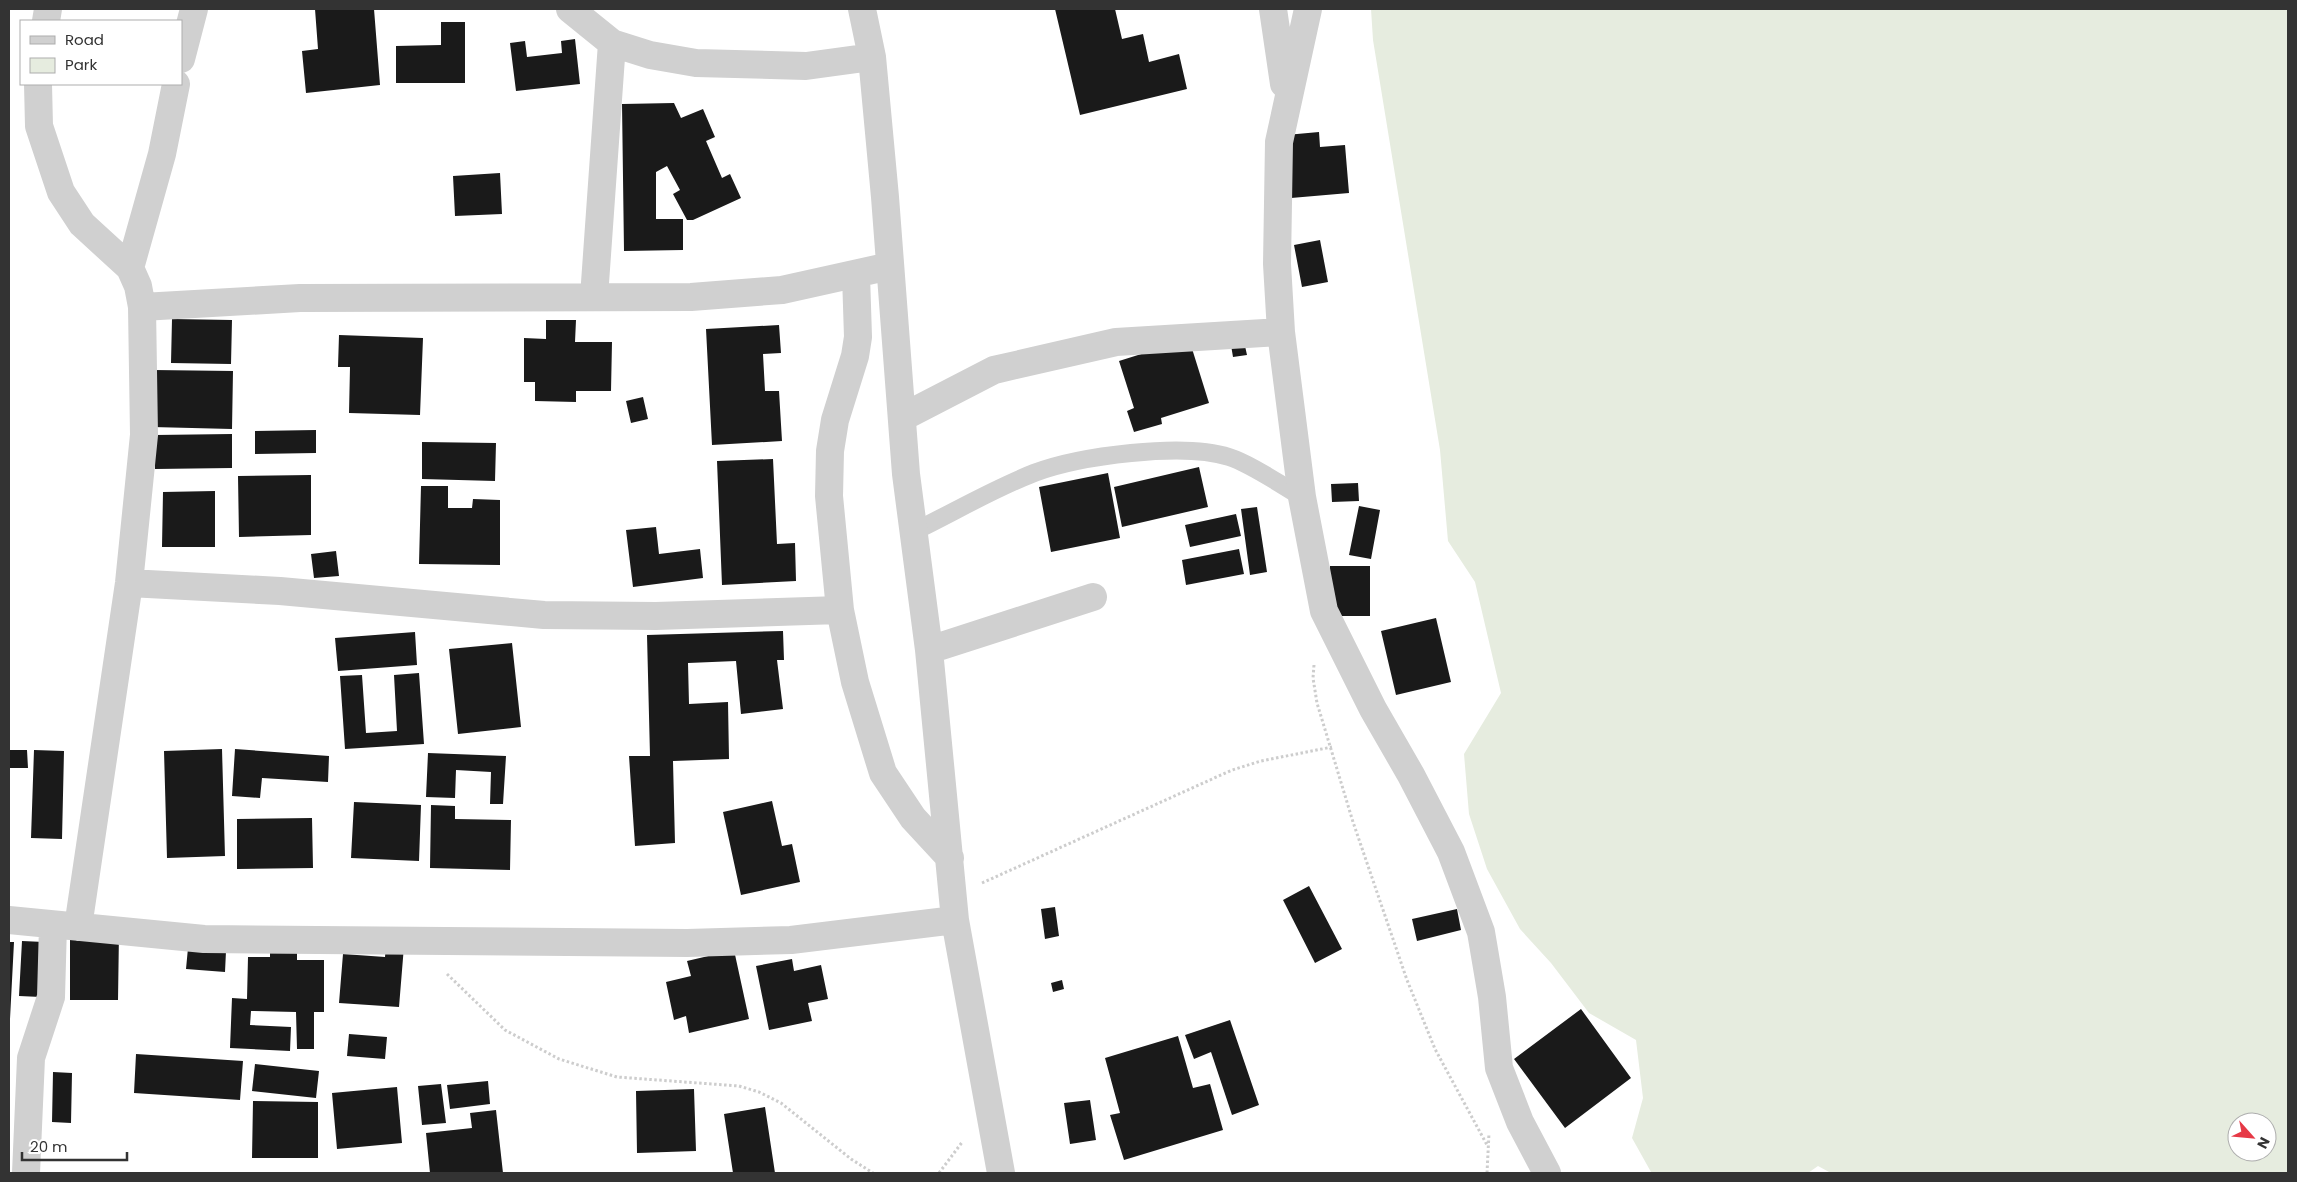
<svg xmlns="http://www.w3.org/2000/svg" width="2297" height="1182" font-family="Poppins,sans-serif">
<rect width="100%" height="100%" fill="#fff"/>
<path fill="#e6ecdf" fill-rule="evenodd" d="M1371 9H2288V1173H1831L1818 1166 1808 1173 1651 1172 1632 1138 1643 1098 1636 1040 1589 1013 1551 963 1520 929 1487 869 1469 814 1464 754 1501 693 1475 582 1448 541 1440 450 1373 40ZM2237 1122H2267V1152H2237Z"/>
<path fill="#1a1a1a" d="M315 9H374L380 85 306 93 302 51 318 49Z
M1055 9H1115L1122 39 1143 34 1149 62 1179 54 1187 89 1080 115Z
M441 22H465V83H396V46L441 45Z
M575 39 580 84 516 91 510 43 525 41 527 57 562 53 561 41Z
M674 103 681 118 703 109 715 137 706 141 722 178 730 174 741 198 693 220H687L673 194 680 190 667 166 656 172V219H683V250L624 251 622 104Z
M1319 132 1320 147 1345 145 1349 193 1291 198 1286 135Z
M500 173 502 214 455 216 453 176Z
M1320 240 1328 282 1302 287 1294 245Z
M172 319 232 320 231 364 171 363Z
M546 320H576L575 342H612L611 391H576V402L535 401V382H524V338L546 339Z
M779 325 781 353 763 354 765 391H779L782 441 712 445 706 329Z
M339 335 423 338 420 415 349 413 350 367H338Z
M1243 337 1247 355 1233 357 1230 339Z
M1189 339 1209 403 1161 418 1162 424 1134 432 1127 411 1134 408 1119 361Z
M153 370 233 371 232 429 152 427Z
M643 397 648 419 631 423 626 401Z
M316 430V453L255 454V431Z
M232 434V468L155 469V435Z
M422 442 496 443 495 481 422 479Z
M773 459 777 544 795 543 796 581 722 585 717 461Z
M1199 467 1208 507 1122 527 1114 487Z
M1108 473 1120 538 1051 552 1039 487Z
M311 475V535L239 537 238 476Z
M1358 483 1359 501 1332 502 1331 484Z
M421 486H448V508H472L473 499 500 500V565L419 564Z
M215 491V547H162L163 492Z
M1359 506 1380 510 1371 559 1349 555Z
M1257 507 1267 572 1250 575 1241 509Z
M1236 514 1241 536 1190 547 1185 525Z
M656 527 659 554 700 549 703 578 633 587 626 530Z
M1239 549 1244 574 1186 585 1182 560Z
M336 551 339 576 314 578 311 554Z
M1330 566H1370V616H1330Z
M1436 618 1451 682 1396 695 1381 631Z
M783 631 784 660H777L783 709 741 714 736 661 688 663 689 704 728 702 729 759 673 761 675 843 635 846 629 756H650L647 635Z
M415 632 417 665 338 671 335 638Z
M512 643 521 727 458 734 449 649Z
M419 673 424 744 345 749 340 676 362 675 366 733 397 731 394 675Z
M222 749 225 856 167 858 164 751Z
M235 749 329 756 328 782 262 778 260 798 232 796Z
M9 750H27L28 768H9Z
M34 750 64 751 62 839 31 838Z
M428 753 506 756 503 804H490L491 772 456 770 455 798 426 797Z
M772 801 782 846 792 844 800 882 741 895 723 812Z
M354 802 421 805 419 861 351 858Z
M431 805 455 806V819L511 820 510 870 430 868Z
M312 818 313 868 237 869V819Z
M1309 886 1342 949 1315 963 1283 900Z
M1055 907 1059 936 1045 939 1041 909Z
M1457 909 1461 930 1417 941 1412 919Z
M119 932 118 1000H70V933Z
M22 941 44 942 41 997 19 996Z
M9 942H14L10 1019H9Z
M386 945 404 946 399 1007 339 1003 343 954 385 957Z
M188 948 226 951 225 972 186 969Z
M270 949 297 950V960H324V1012H314V1049H297L296 1012 251 1011 250 1025 291 1027 290 1051 230 1048 232 998 247 999 248 957H270Z
M734 950 749 1019 689 1033 686 1016 674 1020 666 982 691 976 687 961Z
M792 959 794 971 821 965 828 999 808 1003 812 1021 769 1030 756 966Z
M1062 980 1064 989 1053 992 1051 983Z
M1581 1009 1631 1078 1565 1128 1514 1059Z
M1230 1020 1259 1105 1232 1115 1211 1052 1194 1059 1185 1035Z
M349 1034 387 1037 385 1059 347 1056Z
M1178 1036 1193 1088 1210 1084 1223 1130 1124 1160 1110 1115 1120 1113 1105 1058Z
M136 1054 243 1061 240 1100 134 1093Z
M255 1064 319 1071 316 1098 252 1091Z
M53 1072 72 1073 71 1123 52 1122Z
M488 1081 490 1104 450 1109 447 1085Z
M441 1084 446 1123 422 1125 418 1086Z
M397 1087 402 1143 337 1149 332 1093Z
M694 1089 696 1151 637 1153 636 1091Z
M1090 1100 1096 1140 1070 1144 1064 1103Z
M253 1101 318 1102V1158H252Z
M765 1107 775 1173H733L724 1114Z
M496 1110 503 1173H430L426 1133 472 1128 470 1113Z"/>
<g fill="none" stroke-linecap="round" stroke-linejoin="round">
<path stroke="#cdcdcd" stroke-width="3" stroke-dasharray="2.5 2.5" stroke-linecap="butt" d="M1314 665 1313 678 1317 703 1353 822 1407 980 1435 1049 1487 1145
M982 883 1232 770 1261 761 1332 747
M447 974 505 1030 559 1059 617 1077 739 1086 759 1092 781 1103 851 1159 873 1173
M939 1173 963 1141
M1487 1173 1489 1133"/>
<path stroke="#d0d0d0" stroke-width="18" d="M915 531C954 512 993 489 1034 473 1079 456 1183 442 1229 457 1251 464 1281 485 1302 497"/>
<path stroke="#d0d0d0" stroke-width="28" d="M570 9 612 43 650 55 696 63 806 66 872 57
M862 9 872 57 885 197 906 474 929 650 955 920 1001 1173
M1273 9 1284 84
M1308 9 1279 142 1277 264 1281 332 1302 497 1324 611 1373 709 1411 775 1451 852 1481 932 1492 997 1499 1068 1520 1122 1547 1173
M46 21 48 9
M181 59 194 9
M38 84 39 126 61 192 82 224 130 268 138 286 142 307 144 435 129 583 78 927
M130 268 162 154 176 84
M856 275 858 337 855 356 835 420 830 451 829 496 840 610 855 682 883 773 913 818 950 858
M594 297 612 43
M142 307 300 298 691 297 782 290 890 266
M903 417 994 370 1116 342 1281 332
M129 583 280 591 544 615 656 616 840 610
M929 650 1093 597
M9 920 204 939 687 943 791 940 955 920
M26 1173 31 1058 51 997 53 925"/>
</g>
<rect width="2297" height="1182" fill="none" stroke="#333333" stroke-width="20"/>
<rect x="20" y="20" width="162" height="65" fill="#ffffff" stroke="#adadad"/>
<rect x="30" y="36" width="25" height="8" fill="#d0d0d0" stroke="#adadad"/>
<text x="65" y="45" font-size="15" fill="#333333">Road</text>
<rect x="30" y="58" width="25" height="15" fill="#e6ecdf" stroke="#adadad"/>
<text x="65" y="70" font-size="15" fill="#333333">Park</text>
<g transform="translate(2252 1137) rotate(117)"><circle r="24" fill="#ffffff" stroke="#adadad"/>
<path d="M0-4L9 19L0 12L-9 19Z" fill="#e63946"/>
<text y="-8" font-size="14" font-weight="bold" text-anchor="middle" fill="#333333">N</text>
</g>
<path d="M22 1152v8h105v-8" fill="none" stroke="#333333" stroke-width="2.5"/>
<text x="30" y="1152" font-size="15" fill="#333333" stroke="#ffffff" stroke-width="4" paint-order="stroke">20 m</text>
</svg>
